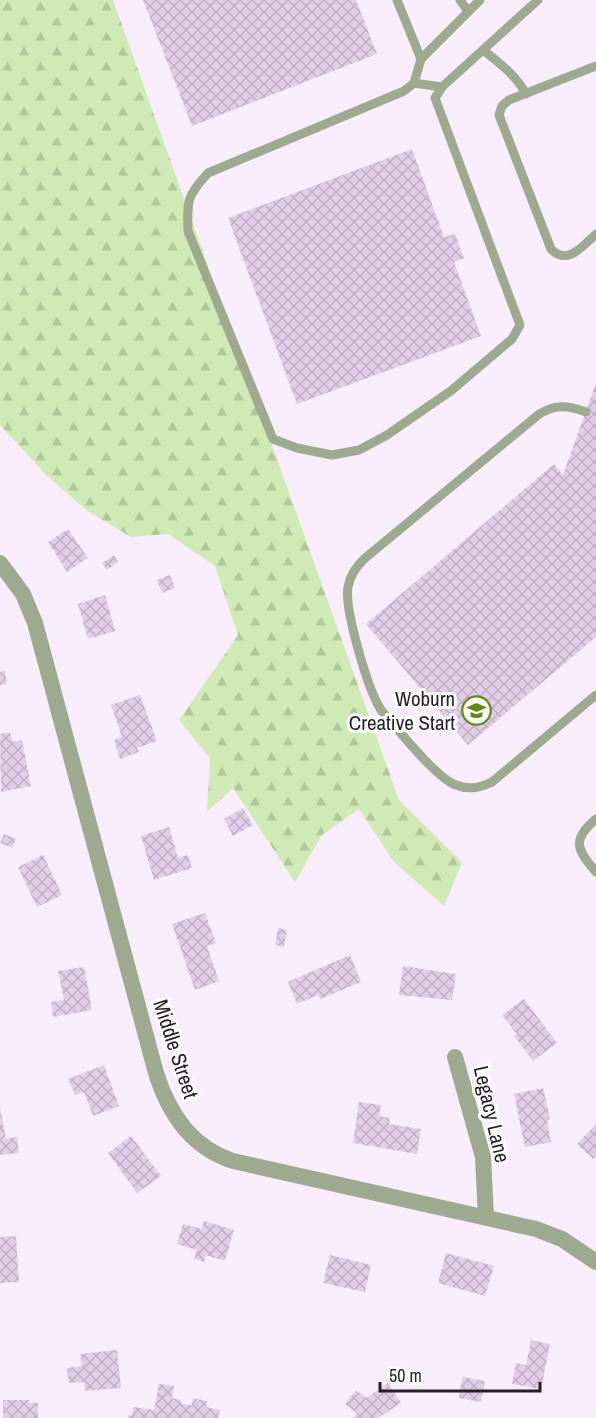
<svg xmlns="http://www.w3.org/2000/svg" width="596" height="1418" font-family="'Archivo Narrow',sans-serif">
<defs>
<pattern id="forest-firs" width="22" height="20" patternUnits="userSpaceOnUse" patternTransform="scale(1.5)"><rect width="22" height="20" fill="#d0eab5"/><path d="M5 1l3.5 6h-7zM16 11l3.5 6h-7z" fill="#b2c89c"/></pattern>
<pattern id="building-cross-hatch" width="8" height="8" patternUnits="userSpaceOnUse" patternTransform="scale(1.5)"><rect width="8" height="8" fill="#e1cde7"/><path d="M0 0l8 8M0 8l8-8" fill="none" stroke="#c1b0c6"/></pattern>
</defs>
<rect width="100%" height="100%" fill="#f9ecfc"/>
<path fill="url(#forest-firs)" d="M0 0H113L399 800 462 862 444 906 394 862 359 809 322 835 295 882 233 788 207 812 210 758 179 720 238 635 215 566 168 534 131 537 89 512 47 476 0 425Z"/>
<path fill="url(#building-cross-hatch)" d="M143 0H356L377 54 192 126Z
M412 149 444 237 455 234 464 258 454 262 481 336 297 404 228 218Z
M596 383V637L468 745 366 624 554 464 563 475Z
M68 529 88 558 67 572 48 542Z
M114 555 118 562 107 570 102 563Z
M170 575 175 588 162 593 157 580Z
M105 595 115 631 88 639 78 604Z
M5 671 7 684 0 685V672Z
M140 695 157 741 137 748 139 752 120 759 114 740 122 737 111 705Z
M10 732 13 742 22 740 31 786 1 792 0 734Z
M243 808 253 825 233 836 224 819Z
M169 827 178 858 188 855 192 868 154 880 141 836Z
M4 834 16 839 12 848 0 843Z
M43 855 62 895 37 907 18 867Z
M205 913 216 943 207 946 219 981 195 990 172 924Z
M278 928 287 930 284 947 275 945Z
M350 955 361 982 320 999 318 995 297 1004 288 982Z
M403 966 456 974 452 1000 399 995Z
M84 967 92 1010 53 1017 51 1002 64 1000 58 971Z
M524 999 557 1043 533 1061 514 1036 517 1034 502 1015Z
M104 1065 119 1106 93 1116 84 1092 75 1095 68 1079Z
M543 1088 550 1119 547 1120 551 1142 525 1147 514 1094Z
M359 1102 381 1105 379 1116 390 1118 389 1124 421 1129 417 1154 353 1143Z
M0 1108 6 1139 17 1137 19 1153 0 1155Z
M596 1124V1156L593 1159 577 1144Z
M131 1136 161 1176 137 1193 108 1153Z
M204 1221 234 1230 225 1261 205 1255 204 1262 194 1259 197 1250 177 1244 183 1224 202 1229Z
M16 1236 19 1282 0 1283V1237Z
M446 1253 494 1266 485 1296 438 1283Z
M330 1255 371 1265 365 1292 323 1283Z
M531 1340 550 1344 541 1389 512 1384 516 1363 526 1365Z
M117 1350 121 1388 85 1391 84 1382 69 1383 67 1368 82 1366 80 1354Z
M462 1377 485 1381 481 1402 459 1398Z
M388 1383 401 1403 378 1418H353L357 1413 345 1404 356 1390 366 1398Z
M159 1384 174 1386 172 1398 181 1400V1404L192 1405 193 1398 207 1401 206 1407 220 1410 218 1418H128V1415L132 1416 133 1407 154 1410Z
M3 1400H29V1403H38V1418H3Z"/>
<g fill="none" stroke-linecap="round" stroke-linejoin="round">
<path stroke="#9daa8f" stroke-width="9" d="M397 0 421 59
M460 0 468 11
M480 0 421 59 414 83 404 91 208 173C187 196 187 200 188 231L273 439 297 448 332 455 359 450 387 435 452 390 512 339 520 325 435 98 442 87 538 0
M483 50C499 63 516 75 526 94
M596 66 509 100 502 106 499 115 551 249C567 266 583 246 596 234
M414 83 442 87
M586 412C568 405 554 404 538 415L364 559C356 567 350 575 348 587 344 609 368 690 381 710 396 727 437 779 456 785 468 790 480 788 492 782L596 695
M596 819C571 840 577 850 596 872"/>
<path stroke="#9daa8f" stroke-width="16" d="M0 563 23 594 35 623 156 1073C169 1114 191 1147 233 1161L536 1229 562 1239 596 1262
M455 1057 483 1157 486 1217"/>
</g>
<defs>
<symbol id="school-ring" viewBox="-11 -11 22 22"><circle r="9.5" fill="#fefefe" stroke="#608a18" stroke-width="1.5"/><path d="M0-5L7-2L0 1L-7-2ZM-4 1L0 2.5L4 1V4Q0 6-4 4Z" fill="#608a18"/></symbol>
</defs>
<g fill-rule="evenodd">
<use href="#school-ring" x="460" y="694" width="33" height="33"/>
</g>
<g text-anchor="middle" dominant-baseline="central" stroke-width="6" stroke-linejoin="round" paint-order="stroke">
<g font-size="21" fill="#261f28" stroke="#fefefe" text-anchor="end">
<text x="455" y="698">Woburn<tspan x="455" dy="24">Creative Start</tspan></text>
</g>
<g font-size="21" fill="#261f28" stroke="#fefefe">
<text transform="translate(176 1049) rotate(72)">Middle Street</text>
<text transform="translate(492 1114) rotate(77)">Legacy Lane</text>
</g>
</g>
<path d="M380 1382v9h160v-9" fill="none" stroke="#261f28" stroke-width="3"/>
<text x="389" y="1382" font-size="18" fill="#261f28" stroke="#fefefe" stroke-width="4.5" paint-order="stroke">50 m</text>
</svg>
